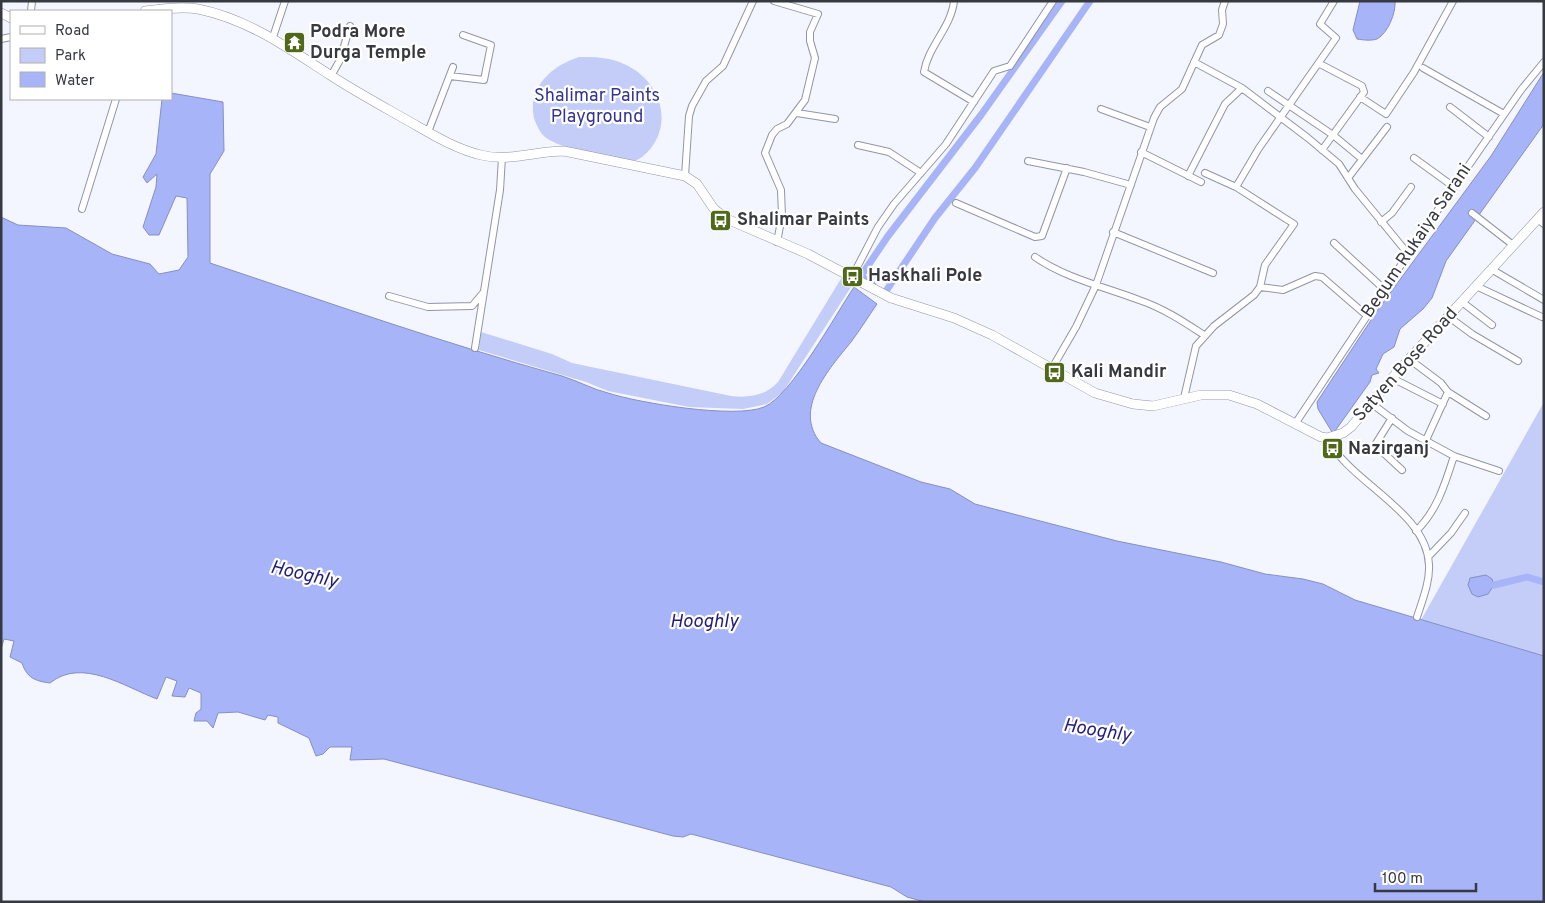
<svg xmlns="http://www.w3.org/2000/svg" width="1545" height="903" font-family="Overpass,sans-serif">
<rect width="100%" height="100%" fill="#f4f6ff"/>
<path fill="#c3cdf8" d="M579 57C595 57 610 57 624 64 657 78 674 118 651 148 646 154 640 160 633 161 616 162 558 148 545 137 540 133 536 124 534 118 527 87 553 65 579 57Z
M842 277 853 284 783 392 767 404 743 409 689 407 608 391 586 382 479 350 481 332 552 354 572 363 731 396C749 398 765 396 778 382Z
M1544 402V656L1421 620Z"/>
<path fill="#a7b4f8" stroke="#858fc1" d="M1360 1H1395C1396 13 1388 33 1377 39 1371 41 1363 40 1357 39L1353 30Z
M1544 72V124L1446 261 1432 298 1423 309 1400 329 1394 347 1383 354 1376 369 1379 373 1372 375 1370 382 1335 431 1332 432 1318 409 1317 402 1379 308 1491 156Z
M171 93 223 102 224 151 210 174V263C327 302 443 343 562 376 578 381 592 389 608 393 639 403 735 419 764 407 791 396 836 314 854 287L877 304C868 317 860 330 851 342 829 369 792 410 821 443L921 482 950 489 975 504 1117 541 1221 562 1265 574 1303 579 1323 584 1355 600 1544 656V902H925L907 897 891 887 691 834 683 837 673 836 384 759 350 760 352 747H330L323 754 316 756 309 738 278 723V717L268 715 265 720 238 712 218 713 213 728 207 721H194L196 713 201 709V693L189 688 185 697 172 696 177 681 166 677 157 699C125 687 82 657 50 683 35 681 27 678 22 663L10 657 14 641 4 639 1 649V217L18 225 66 228 112 254 150 264 159 274 179 270 188 257 187 198 176 196 159 235H149L143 227 156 187 157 174 147 183 143 177 156 154 162 99H171Z
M1486 575 1492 579 1494 585 1488 594 1478 597 1472 594 1468 585 1470 578Z"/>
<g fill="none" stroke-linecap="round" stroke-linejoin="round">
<path stroke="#a7b4f8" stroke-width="7" d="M873 285 861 276 888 236 981 115 1062 1
M881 292 884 294 935 218 975 168 1090 1
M1494 585 1527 577 1544 582"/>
<defs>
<path id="minor" d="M774 1 818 14 810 32V41L815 58 805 100 787 124 777 129 772 135 765 153 781 190 782 216 777 242
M954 1C951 28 928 46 924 72L974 102
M31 11 32 1
M273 37 285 1
M1 39 11 37
M1194 62 1242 88 1308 138 1339 164 1355 189 1409 255
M1320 64 1362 86 1364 92 1322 150
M1423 68 1504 114
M331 76 340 60 350 26
M450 76 484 80 491 45 463 35
M1268 91 1333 135 1362 159
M1360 97 1386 114 1414 72 1453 1
M1450 107 1489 137
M1101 109 1150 127
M797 113 835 119
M428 132 453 67
M858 145 889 152 921 173
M1141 152 1201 182
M1414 158 1454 187
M1028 161 1084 172 1131 185
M685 176 689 116 692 106 706 81 723 66 753 1
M1188 176 1225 104 1242 88
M1348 178 1387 127
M1236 187 1259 148 1336 38 1320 24 1334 1
M956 203 1035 237 1042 236 1067 168
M82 209 116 99
M1472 213 1513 245
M1537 219 1544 224
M1381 222 1392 213 1411 187
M1113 232 1213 273
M1334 243 1384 289
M1035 257C1065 278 1105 287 1139 300 1163 308 1184 322 1204 335
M1491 269 1544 300
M852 277 878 227 894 204 946 144 994 71 1010 66 1053 1
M1476 286 1542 317
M1260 287 1283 290 1315 276 1322 277 1366 315
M389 296 428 307 472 306 483 293
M1462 302 1492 325
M1449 317 1472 334 1518 361
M475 348 500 190 502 157
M1409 359 1441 383 1448 392 1426 440
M1051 370 1076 327 1096 285 1154 118 1160 107 1182 89 1202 45 1219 35 1223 24 1222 10 1225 1
M1392 378 1443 404
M1448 392 1486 416
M1184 398 1196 346 1214 326 1254 295 1260 287 1265 265 1294 224 1236 187 1205 173
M1371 403 1408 431 1454 456 1499 471
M1392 418 1375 445 1402 470
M1295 424 1435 214 1521 90 1544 62
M1327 438C1350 483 1427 511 1429 565 1430 582 1422 601 1417 617
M1416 531C1437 511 1445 484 1454 456
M1428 557 1451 533 1465 513"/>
<path id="major" d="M145 11C162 9 181 6 198 9 248 19 288 48 330 75 356 92 384 107 412 123 433 135 456 149 481 155 508 162 536 151 564 151L685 176 697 184 714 209 727 219 808 254 891 298 954 318 992 335 1095 393 1133 404 1153 406 1201 395H1229L1257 404 1321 437 1327 438 1343 433 1351 427 1400 369 1544 212
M1 13 11 18"/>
</defs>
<use href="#minor" stroke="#9095a9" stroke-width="8"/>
<use href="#major" stroke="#9095a9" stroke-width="10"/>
<use href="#minor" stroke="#fff" stroke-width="6"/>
<use href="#major" stroke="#fff" stroke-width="9"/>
</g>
<defs>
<symbol id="temple-square" viewBox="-11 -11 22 22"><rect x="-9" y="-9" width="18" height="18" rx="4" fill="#4f6919" stroke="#fff"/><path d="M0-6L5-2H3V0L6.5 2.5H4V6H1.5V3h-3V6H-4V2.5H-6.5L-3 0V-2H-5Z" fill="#fff"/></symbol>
<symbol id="bus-square" viewBox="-11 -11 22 22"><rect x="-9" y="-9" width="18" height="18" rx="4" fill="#4f6919" stroke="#fff"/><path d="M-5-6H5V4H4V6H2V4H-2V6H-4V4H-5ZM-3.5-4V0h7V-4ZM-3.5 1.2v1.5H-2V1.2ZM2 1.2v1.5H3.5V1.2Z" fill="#fff"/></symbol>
</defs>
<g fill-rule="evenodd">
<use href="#temple-square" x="282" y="30" width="25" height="25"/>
<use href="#bus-square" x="708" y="208" width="25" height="25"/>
<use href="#bus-square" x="840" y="264" width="25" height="25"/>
<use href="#bus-square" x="1042" y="360" width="25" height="25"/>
<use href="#bus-square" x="1320" y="436" width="25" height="25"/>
</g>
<g text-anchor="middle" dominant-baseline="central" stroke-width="4.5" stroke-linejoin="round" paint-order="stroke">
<g font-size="18" font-weight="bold" fill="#373941" stroke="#fff" text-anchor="start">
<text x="310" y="32">Podra More<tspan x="310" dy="21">Durga Temple</tspan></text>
<text x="737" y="220">Shalimar Paints</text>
<text x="868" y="276">Haskhali Pole</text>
<text x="1071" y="372">Kali Mandir</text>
<text x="1348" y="449">Nazirganj</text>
</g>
<g font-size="18" fill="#323493" stroke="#fff">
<text x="597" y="96">Shalimar Paints<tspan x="597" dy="21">Playground</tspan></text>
</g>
<g font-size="18" fill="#373941" stroke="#fff">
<text transform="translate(1417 241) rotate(-56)">Begum Rukaiya Sarani</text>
<text transform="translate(1406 365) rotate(-48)">Satyen Bose Road</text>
</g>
<g font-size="19" font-style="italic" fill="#231e7d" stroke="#fff">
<text transform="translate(304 575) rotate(13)">Hooghly</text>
<text x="704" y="622">Hooghly</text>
<text transform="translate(1097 731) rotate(9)">Hooghly</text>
</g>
</g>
<rect width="1545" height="903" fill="none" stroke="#373941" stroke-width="5"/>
<rect x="10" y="10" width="162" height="90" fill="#ffffff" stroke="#afb0b3"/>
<rect x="20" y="26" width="25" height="8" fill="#ffffff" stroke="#afb0b3"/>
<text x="55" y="35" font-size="15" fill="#373941">Road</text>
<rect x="20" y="48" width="25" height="15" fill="#c3cdf8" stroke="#afb0b3"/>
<text x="55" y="60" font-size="15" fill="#373941">Park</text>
<rect x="20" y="72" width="25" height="15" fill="#a7b4f8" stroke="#afb0b3"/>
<text x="55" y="85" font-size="15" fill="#373941">Water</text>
<path d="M1375 883v8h101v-8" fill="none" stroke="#373941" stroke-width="2.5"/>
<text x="1382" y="883" font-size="15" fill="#373941" stroke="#ffffff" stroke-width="4" paint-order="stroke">100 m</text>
</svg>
